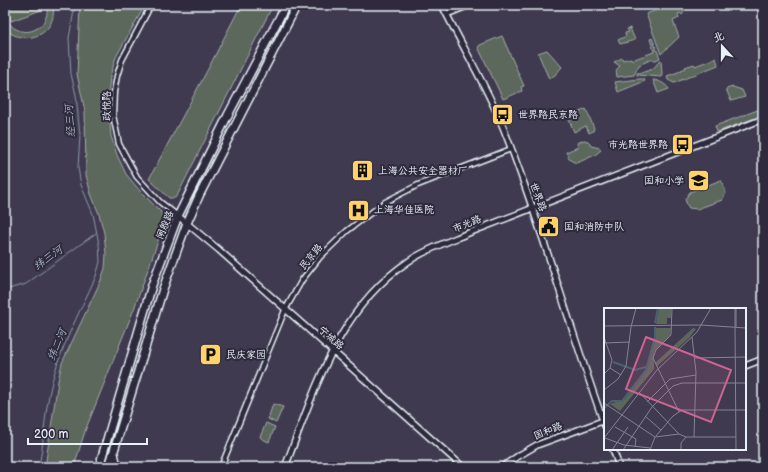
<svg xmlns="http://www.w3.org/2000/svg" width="768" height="472" font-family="'Balsamiq Sans','LXGW WenKai TC',sans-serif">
<rect width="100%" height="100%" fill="#403a50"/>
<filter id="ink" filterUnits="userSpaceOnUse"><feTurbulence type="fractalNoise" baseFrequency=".025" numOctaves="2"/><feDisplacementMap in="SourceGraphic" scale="8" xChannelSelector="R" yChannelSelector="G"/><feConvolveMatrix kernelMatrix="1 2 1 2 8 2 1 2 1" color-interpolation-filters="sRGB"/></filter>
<g filter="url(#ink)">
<path fill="#5c675c" stroke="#a2acaa" d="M5 5H42L44 9 11 21Z
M47 5H53C58 34 26 48 5 29V16C16 43 51 32 47 5Z
M80 5H145L116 57 110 76 108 99 111 136 117 155 126 174 140 191 161 212 164 224 134 309 85 431 74 467H45L58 381 62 363 101 280 105 268 106 254 104 233 99 214 91 194 86 175 85 111 77 74Z
M241 5H273L178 194 175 198H169L149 179 208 69Z
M671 5H681L684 12 682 15 680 13 678 14 679 18 673 21 679 37 661 54 646 14Z
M630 28 635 40 620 44 618 40 626 36 625 33 629 32 627 29Z
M502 36 524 86 521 87 522 91 503 99 478 47 480 45Z
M652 38 660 58 656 60H650L639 65 634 75 617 77 616 70 620 66 614 62 622 58 623 60 631 58 632 60 654 52 650 39Z
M547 50 562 67 555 75 549 79 538 53Z
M716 58 718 65 674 83 668 80 667 76 681 71V70L686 68 685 67 694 64 695 66Z
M661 60 662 75 661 77 637 75V73C646 72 655 70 658 62Z
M639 79H644L645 81 618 92 615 82Z
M653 80C658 80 666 84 669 89L658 93Z
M733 87 742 90 745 97 731 101 726 89Z
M763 108V115L717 132 715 126Z
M586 109 594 128 593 131 589 133 586 126 574 132 568 117Z
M584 140 588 141 591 146 600 148 601 150 595 155 579 162 576 163 570 160 566 152 578 147 577 143Z
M721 180 726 193 722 200 697 209 689 208 687 205 685 199 690 192Z
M273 404 283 407 276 423 268 419Z
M266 423 275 427 269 442 262 439 260 437Z"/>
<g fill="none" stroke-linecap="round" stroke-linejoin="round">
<path stroke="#899ba9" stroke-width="1" d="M5 290 26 284 96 233
M39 467C44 443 44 418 49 395 57 353 79 314 96 276L100 262 99 244 93 214 81 185 78 168 80 135 76 95 71 74 69 38 75 5"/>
<defs>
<path id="minor" d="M151 5 122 60 117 76 114 92 113 115 119 144 137 177 160 202 178 216
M221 467 285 310 302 280 320 257 347 231 385 202 418 185 511 149"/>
<path id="tertiary" d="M442 5C462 46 486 85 503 127 542 225 569 327 605 426
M447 14 469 5
M178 216 219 250 463 467
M745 366 763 359
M613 449 619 467
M115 453 117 462 123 467
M285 467C315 391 337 309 409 261 427 249 447 242 466 234L763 119
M502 467 518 456 537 445 605 420"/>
<path id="primary" d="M99 467 152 285 178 216 228 115 286 5
M109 467 163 289 187 223 199 196 297 5"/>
</defs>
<use href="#minor" stroke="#e8f1f8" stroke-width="7"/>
<use href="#tertiary" stroke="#e8f1f8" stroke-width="8"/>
<use href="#primary" stroke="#e8f1f8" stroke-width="10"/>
<use href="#minor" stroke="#2f2a3d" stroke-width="4"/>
<use href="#tertiary" stroke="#2f2a3d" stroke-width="5"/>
<use href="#primary" stroke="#2f2a3d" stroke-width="7"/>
</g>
</g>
<defs>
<symbol id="bus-square" viewBox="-11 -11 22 22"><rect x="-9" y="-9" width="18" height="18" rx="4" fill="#ffd166" stroke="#2f2a3d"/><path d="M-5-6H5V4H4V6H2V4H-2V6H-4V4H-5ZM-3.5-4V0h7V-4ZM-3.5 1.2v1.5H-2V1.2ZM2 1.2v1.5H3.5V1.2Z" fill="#111"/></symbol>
<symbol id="building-square" viewBox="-11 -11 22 22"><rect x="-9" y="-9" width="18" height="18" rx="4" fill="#ffd166" stroke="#2f2a3d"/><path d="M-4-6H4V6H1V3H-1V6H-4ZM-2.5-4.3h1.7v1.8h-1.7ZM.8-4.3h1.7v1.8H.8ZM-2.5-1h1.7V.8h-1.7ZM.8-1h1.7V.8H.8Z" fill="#111"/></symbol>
<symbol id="school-square" viewBox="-11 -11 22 22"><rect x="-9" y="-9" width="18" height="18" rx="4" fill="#ffd166" stroke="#2f2a3d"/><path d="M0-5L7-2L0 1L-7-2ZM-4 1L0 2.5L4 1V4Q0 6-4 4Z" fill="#111"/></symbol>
<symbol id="hospital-square" viewBox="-11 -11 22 22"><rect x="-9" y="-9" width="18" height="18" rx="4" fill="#ffd166" stroke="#2f2a3d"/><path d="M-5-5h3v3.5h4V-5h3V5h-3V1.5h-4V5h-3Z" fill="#111"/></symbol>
<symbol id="civic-square" viewBox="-11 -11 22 22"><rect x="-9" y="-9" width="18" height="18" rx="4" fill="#ffd166" stroke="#2f2a3d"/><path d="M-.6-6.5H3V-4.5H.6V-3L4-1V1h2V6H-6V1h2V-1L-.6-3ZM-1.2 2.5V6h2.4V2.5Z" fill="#111"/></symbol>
<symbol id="parking-square" viewBox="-11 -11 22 22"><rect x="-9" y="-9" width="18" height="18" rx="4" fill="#ffd166" stroke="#2f2a3d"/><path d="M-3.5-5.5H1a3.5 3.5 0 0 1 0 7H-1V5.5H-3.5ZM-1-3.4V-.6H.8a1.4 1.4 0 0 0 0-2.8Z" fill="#111"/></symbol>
</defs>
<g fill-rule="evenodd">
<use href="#bus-square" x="490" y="102" width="25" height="25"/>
<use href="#bus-square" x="670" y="132" width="25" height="25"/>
<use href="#building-square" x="350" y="158" width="25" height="25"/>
<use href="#school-square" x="686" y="168" width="25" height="25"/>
<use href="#hospital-square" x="346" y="198" width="25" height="25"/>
<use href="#civic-square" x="536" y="214" width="25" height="25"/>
<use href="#parking-square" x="198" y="342" width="25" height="25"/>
</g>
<g text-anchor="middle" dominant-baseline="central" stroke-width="4" stroke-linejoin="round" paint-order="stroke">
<g font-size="10" fill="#e8f1f8" stroke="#2f2a3d">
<text transform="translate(107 106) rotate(-90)">政悦路</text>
<text transform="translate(538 197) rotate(70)">世界路</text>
<text transform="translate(467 224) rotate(-22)">市光路</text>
<text transform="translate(165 225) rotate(-68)">闸殷路</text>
<text transform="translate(311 257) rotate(-50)">民京路</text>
<text transform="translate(331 338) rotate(41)">宁城路</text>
<text transform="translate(548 431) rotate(-22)">国和路</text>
</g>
<g font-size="10" fill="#e8f1f8" stroke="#2f2a3d" text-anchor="start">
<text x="518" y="115">世界路民京路</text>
<text x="668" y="145" text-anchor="end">市光路世界路</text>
<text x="378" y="171">上海公共安全器材厂</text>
<text x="684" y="181" text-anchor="end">国和小学</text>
<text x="374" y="210">上海华佳医院</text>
<text x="564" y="227">国和消防中队</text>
<text x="226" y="355">民庆家园</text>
</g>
<g font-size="11" font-style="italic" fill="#a9b7c4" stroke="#2f2a3d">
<text transform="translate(70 121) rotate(-94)">经三河</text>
<text transform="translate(48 258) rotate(-36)">纬三河</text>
<text transform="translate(57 345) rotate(-67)">纬二河</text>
</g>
</g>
<g transform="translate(604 308)">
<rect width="142" height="142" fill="#403a50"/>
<path d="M55 0H67V10H63V16H52ZM52 20H67L66 28 50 44V61L16 103 6 96 21 91 42 63 52 29ZM89 20 92 21 85 30 53 58 51 55Z" fill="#5c675c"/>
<path fill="none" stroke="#4a6175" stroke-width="2" d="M51 15 54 0M9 54 31 62 42 59M0 100 8 93H18L42 62 51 29V19"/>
<path fill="none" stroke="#838393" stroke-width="1" d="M68 0 67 27 52 42 49 50 75 104M131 0V19M132 0V19M0 18 97 17 142 20M131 19 132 142M0 29 8 52 6 60 0 66M88 29 92 64 90 129M0 35 26 34M91 50 142 49M6 60 17 67M0 82 14 71 22 58 27 19 32 0M35 84 75 126M43 94 66 71 92 67M0 95 51 129 75 126 82 129H132M41 108 57 122M11 119 32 131 31 139M52 128 69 108 78 102H142M0 130 53 62 93 24 107 0M1 130 20 137 46 140M8 142 24 119M19 142 48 99 69 78 78 75H142M46 142 51 129M77 142V135L82 129"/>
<path fill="#cf6492" fill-opacity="0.15" stroke="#cf6492" stroke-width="2" d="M42 29 127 62 107 114 22 81Z"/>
<rect width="142" height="142" fill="none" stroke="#e8f1f8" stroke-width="2"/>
</g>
<rect width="768" height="472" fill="none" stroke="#2f2a3d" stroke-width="20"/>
<rect x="10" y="10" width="748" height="452" fill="none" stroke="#e8f1f8" stroke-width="1.5" filter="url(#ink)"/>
<g transform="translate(722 46) rotate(339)" stroke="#2f2a3d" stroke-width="3" paint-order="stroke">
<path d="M0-3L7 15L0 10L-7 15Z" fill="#e8f1f8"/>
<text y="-6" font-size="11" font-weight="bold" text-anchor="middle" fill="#e8f1f8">北</text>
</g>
<path d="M28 438v6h119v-6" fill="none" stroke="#e8f1f8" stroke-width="2"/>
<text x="34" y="438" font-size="12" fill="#e8f1f8" stroke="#2f2a3d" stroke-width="3" paint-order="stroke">200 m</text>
</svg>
